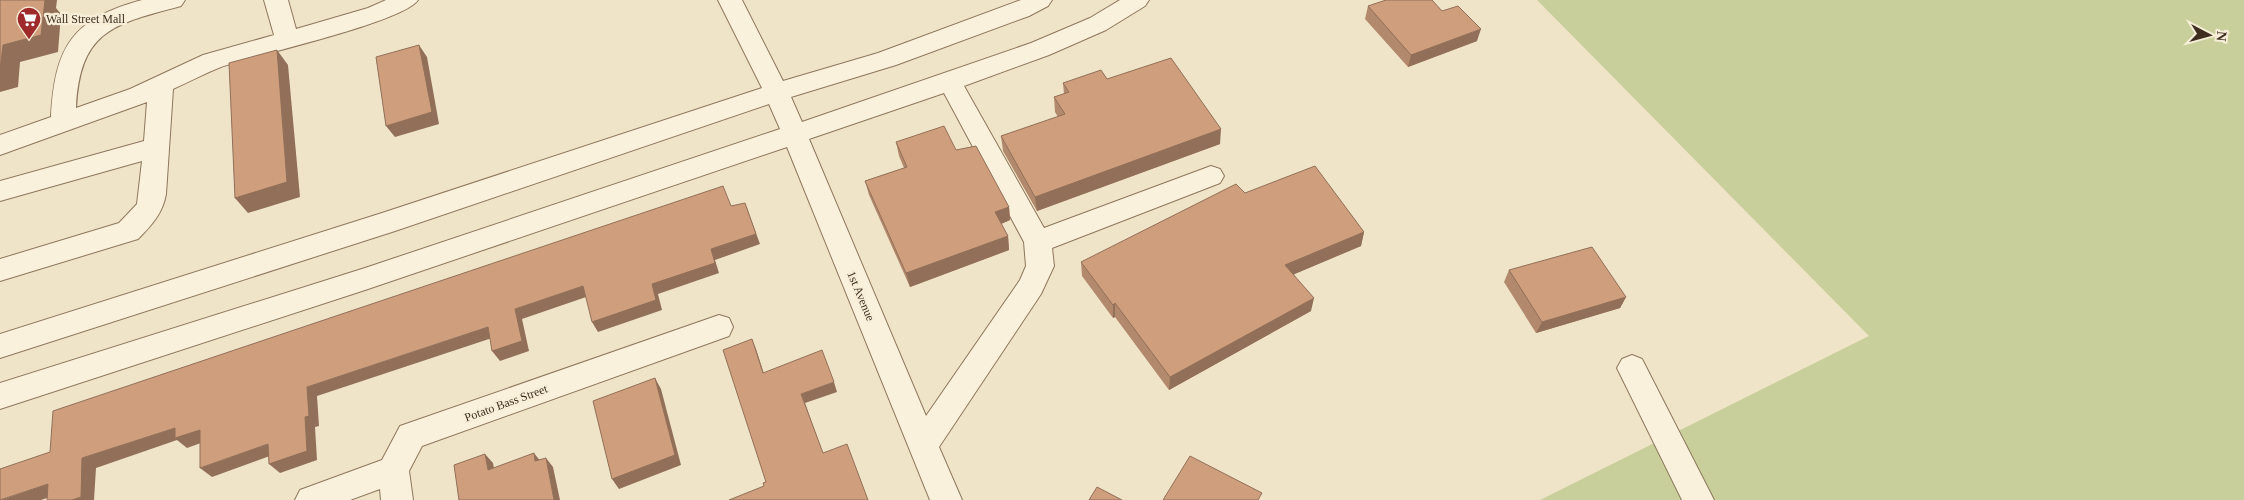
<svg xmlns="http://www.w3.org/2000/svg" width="2244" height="500" font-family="'Times New Roman',serif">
<rect width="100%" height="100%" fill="#f0e4c8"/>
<path fill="#c9cf9b" d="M1537 0H2244V500H1540L1869 336Z"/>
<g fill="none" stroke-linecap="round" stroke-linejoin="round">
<defs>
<path id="minor" d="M142 0H185L181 6C115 24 80 29 76 108L130 89 203 55 274 35 264 0H288L296 29 368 8 386 0H418C404 22 255 55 221 67 205 73 189 82 173 89L166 194C163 213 151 226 138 239L0 281V259L119 223 137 204 142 161 0 201V181L144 141 147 102 0 155V135L51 117C55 46 72 19 142 0Z
M718 0H742L783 81 878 53 1021 0H1052L1048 6 1029 16 896 65 791 97 802 122 1031 43 1090 18 1120 0H1149L1145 6 1106 30 1049 55 964 86 1044 228 1211 166 1220 169 1224 176 1220 183 1052 248 1054 266 1041 294 939 447 962 500H930L787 147 365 290 0 409V383L365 268 780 129 769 104 395 231 0 358V334L382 213 762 88ZM944 93 1024 242 1026 266 1020 280 926 416 809 139Z
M719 315 729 318 733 327 729 336 422 446 409 471 413 500H381L380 489 350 500H295L300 490 382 460 400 426Z
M1632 355 1642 359 1714 500H1682L1617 368 1622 359Z"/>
</defs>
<use href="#minor" stroke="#8d765c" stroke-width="2"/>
<use href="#minor" fill="#faf1dc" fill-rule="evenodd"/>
</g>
<path fill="#b2896c" d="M1368 6 1442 11 1477 41 1408 67 1365 19Z
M1107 79 1220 144 1037 211 1003 151 1001 136 1058 117 1055 112 1054 97 1064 94 1063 83Z
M896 142 956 150 1009 207 1010 220 1001 224 1008 236 1009 250 910 287 869 195 865 181 904 168 899 156Z
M1245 193 1364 232 1361 246 1294 274 1311 311 1169 390 1115 317 1113 318 1082 276 1081 262Z
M1509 270 1626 297 1620 308 1536 333 1504 282Z"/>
<path fill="#916f58" d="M41 0H57L56 8 61 14 58 52 20 62 18 87 0 92V70L3 45Z
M1481 29 1477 41 1408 67 1411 55Z
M419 45 427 57 439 124 395 137 386 126Z
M277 50 288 65 300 197 248 213 235 198Z
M1221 129 1220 144 1037 211 1035 197Z
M745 203 760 244 715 260 719 273 658 294 662 310 598 332 592 322 652 284 711 249Z
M1009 207 1010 220 996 226 995 212Z
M1364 232 1361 246 1283 279 1285 265Z
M1008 236 1009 250 910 287 906 273Z
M583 286 589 296 522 319 529 351 500 361 492 351 515 309Z
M1626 297 1620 308 1536 333 1542 322Z
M1314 298 1311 311 1169 390 1170 377Z
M1115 303V317L1113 318V305Z
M488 327 495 337 317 396 319 426 315 427 317 460 280 473 269 464 305 417 307 387Z
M752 339 756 349 767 383 763 373Z
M655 378 661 389 681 465 619 489 612 479Z
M834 382 837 392 805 403 826 463 801 394Z
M175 428 200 430 212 439 187 448 177 440 96 468 94 500H72L82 458Z
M268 444 278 453 212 477 200 468Z
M534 453 541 462 535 461Z
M485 454 493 463 496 479 488 470Z
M546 458 553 467 560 500H554Z
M48 484 62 493 41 500H1Z"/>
<path fill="#cf9f7d" stroke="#916f58" d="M0 0H45L41 35 3 45 0 70Z
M1386 0H1432L1442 11 1458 6 1481 29 1411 55 1368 6Z
M419 45 432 112 386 126 376 57Z
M277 50 287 182 235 198 229 63Z
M1171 58 1221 129 1035 197 1001 136 1065 114 1054 97 1069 92 1063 83 1101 70 1107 79Z
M944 126 956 150 976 146 1009 207 995 212 1008 236 906 273 865 181 907 167 896 142Z
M1315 166 1364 232 1285 265 1314 298 1170 377 1115 303 1113 305 1081 262 1236 184 1245 193Z
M723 186 731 206 745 203 756 234 711 249 715 263 652 284 656 300 592 322 583 286 515 309 522 341 492 351 488 327 307 387 309 416 305 417 307 451 269 464 268 444 200 468V430L175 438V428L82 458 81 497 72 500H47L48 484 0 500V469L50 452 53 411Z
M1592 247 1626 297 1542 322 1509 270Z
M752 339 763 373 822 350 834 382 801 394 823 453 847 444 868 500H729L764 486 763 483 766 482 723 350Z
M655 378 675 455 612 479 593 401Z
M534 453 535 461 546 458 554 500H459L454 465 485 454 488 470Z
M1190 456 1262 493 1258 500H1163Z
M1097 487 1122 500H1089Z"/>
<defs>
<symbol id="supermarket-pin" viewBox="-11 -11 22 30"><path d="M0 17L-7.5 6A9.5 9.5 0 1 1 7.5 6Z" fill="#9e2a2b" stroke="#f7eed8"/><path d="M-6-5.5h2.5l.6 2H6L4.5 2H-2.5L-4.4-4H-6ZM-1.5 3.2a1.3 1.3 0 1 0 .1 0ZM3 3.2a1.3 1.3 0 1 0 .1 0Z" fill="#fff"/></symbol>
</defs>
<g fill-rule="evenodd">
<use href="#supermarket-pin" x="15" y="5" width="28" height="38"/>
</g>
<g text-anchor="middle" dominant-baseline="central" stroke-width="4.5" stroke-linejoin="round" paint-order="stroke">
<g font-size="12" fill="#3d2e20" stroke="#f7eed8" text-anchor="start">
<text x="46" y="19">Wall Street Mall</text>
</g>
<g font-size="12" fill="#3d2e20" stroke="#f7eed8">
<text transform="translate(861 296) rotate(67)">1st Avenue</text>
<text transform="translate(506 403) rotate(-20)">Potato Bass Street</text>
</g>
</g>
<g transform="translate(2209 35) rotate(96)" stroke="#f7eed8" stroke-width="4" paint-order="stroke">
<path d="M0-4L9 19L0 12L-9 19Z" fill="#3d2e20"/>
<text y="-8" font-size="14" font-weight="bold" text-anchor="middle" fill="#3d2e20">N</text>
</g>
</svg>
